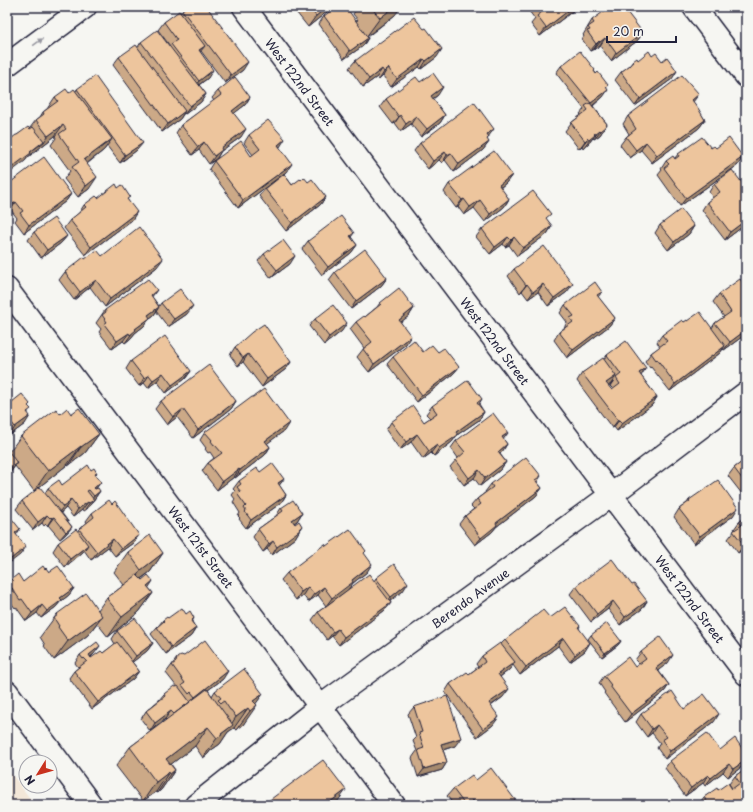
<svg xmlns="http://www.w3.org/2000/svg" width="753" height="812" font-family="'Playpen Sans',sans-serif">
<rect width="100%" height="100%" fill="#f6f6f2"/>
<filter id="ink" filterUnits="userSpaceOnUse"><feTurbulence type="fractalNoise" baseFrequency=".025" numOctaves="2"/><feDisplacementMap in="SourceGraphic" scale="8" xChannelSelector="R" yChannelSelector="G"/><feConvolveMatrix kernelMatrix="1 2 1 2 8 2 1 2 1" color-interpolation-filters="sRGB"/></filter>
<g filter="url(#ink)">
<path fill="#f3e7d8" d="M7 768 35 805H7Z"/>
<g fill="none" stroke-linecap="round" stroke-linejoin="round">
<defs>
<path id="street" d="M244 7 746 674
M694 7 746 76
M7 289 394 805
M196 805 321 706 611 495 746 393"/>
<path id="secondary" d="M7 692 91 805"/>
<path id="primary" d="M7 65 85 7"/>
</defs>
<use href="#street" stroke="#22223b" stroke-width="25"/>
<use href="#secondary" stroke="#22223b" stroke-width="25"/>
<use href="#primary" stroke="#22223b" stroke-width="25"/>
<use href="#street" stroke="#f6f6f2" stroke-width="22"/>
<use href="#secondary" stroke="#f6f6f2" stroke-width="22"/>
<use href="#primary" stroke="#f6f6f2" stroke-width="22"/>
</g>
<path fill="#cca987" stroke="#22223b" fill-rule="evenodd" d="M292 7H333L308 27Z
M358 7H394L395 15 367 37 368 38 363 46 344 59 319 24 324 16 356 21 358 20 353 14Z
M526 7H578L540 36 531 24 535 19Z
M182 10 243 70 225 83 201 51 200 52 208 78 199 85 206 94 201 102 185 114 184 113 180 119 162 132 113 65 119 57 138 47 141 42 170 46 158 30 164 22 180 13Z
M592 20 643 33 637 41 611 61 600 46 594 50V49L590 51 582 39 584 36 583 35Z
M437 57 421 69 419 67 391 87 383 76 379 80 377 77 363 87 349 68 355 61Z
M633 61 672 79 635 106 615 80 621 72 629 66Z
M561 66 595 70 594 71 607 87 603 97 593 106 607 124 600 135 594 139 593 138 592 139 589 143 583 148 582 146 579 149 565 131 571 123 581 115 580 114 584 109 556 73Z
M420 82 438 95 433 99 445 115 440 123 421 137 411 124 401 131 395 123 393 124 380 107 386 99Z
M77 89 137 150 120 163 107 146 104 150 87 164 89 189 78 197 64 179 70 171 51 145 56 138 55 136 28 157 25 161 17 135 30 128 36 120 40 117 43 112 47 109 55 97 76 91Z
M218 91 250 97 245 105 234 113 241 137 221 151 217 158 209 164 199 150 192 155 176 133 181 125 214 101 212 98Z
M693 102 705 120 699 128 652 163 641 150 630 158 620 145 626 137 629 134 623 124 628 116Z
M249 135 279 147 286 172 284 174 292 185 301 180 308 182 326 197 320 205 286 231 259 196 265 189 282 175 238 208 209 169 214 161 251 156 253 155 244 143Z
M489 136 487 140 489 142 483 150 454 172 445 160 442 163 439 160 428 169 414 151 420 143Z
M711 148H716L738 165 680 206 658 175 662 170 661 169 666 161 675 158 678 154Z
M512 175 506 183 500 188 509 199 504 207 485 222 474 208 464 215 458 207 456 208 444 192 449 184Z
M746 182V224L725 240 702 210 707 202 713 198 709 192 714 184H743Z
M7 185 71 194 66 201 24 233 15 221 17 218 11 210 8 212 7 211Z
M98 198 128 200 132 220 85 255 64 228 70 220 79 213 84 205Z
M547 220 552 226 547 234 517 256 509 245 505 247 503 244 490 254 476 237 482 229Z
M660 225 694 226 689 234 668 250 655 233Z
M34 232 67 236 61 243 41 258 28 240Z
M354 233 351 237 357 245 351 253 322 275 302 249 308 241Z
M264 254 290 264 271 278 258 261Z
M102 256 157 267 105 307 90 287 74 300 59 280 65 272 85 259Z
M514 269 567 292 548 306 538 292 528 299 522 291 520 293 508 276Z
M335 272 387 278 381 286 351 309 329 280Z
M602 292 598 297 615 318 609 326 567 358 554 340 559 332 565 327V326L567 322 560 313 565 305Z
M719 294 746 334 724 350 723 349 720 353 670 391 651 367 650 368 645 361 651 353 660 347 657 342 662 335 684 322 687 321 712 328 715 323 724 317 713 302Z
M152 297 159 306 161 303 187 314 168 327 156 311 154 315 150 318 144 326 135 333 131 338 125 343 123 341 112 349 99 332 101 329 96 323 105 310Z
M380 303 414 308 409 316 400 322 406 344 369 372 357 357 364 348 350 329 356 322 365 317 377 307Z
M315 319 342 331 324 345 309 326Z
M235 347 291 362 286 369 262 387 243 362 238 366 230 355Z
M438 352 459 367 453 374 417 402 387 364 393 357Z
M607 355 641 376 657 397 652 405 617 431 614 427 612 428 577 381 582 373 604 359ZM614 380 610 386 613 389 612 390 608 386 611 384Z
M131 361 191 371 185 379 166 393 157 381 148 388 144 383 139 386 126 369Z
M482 399 479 404 484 412 479 420 457 435 452 442 434 456 431 453 423 459 411 442 400 450 386 430 391 422H424L430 418 426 414 432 406Z
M161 401H236L231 409 193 438 177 417 167 425 155 409Z
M30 404 28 406V413L25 424 10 435 7 431V406Z
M60 414H71L99 434 85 453 68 466 67 465 34 491 15 466 7 477 9 452 21 436Z
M284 431 267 443 270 447 265 455 235 478 234 477 217 490 202 471 208 463 214 458 210 452 208 453 205 449 206 448 200 440 205 432Z
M503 439 507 444 502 452 500 454 506 462 500 470 480 486 474 478 464 485 450 467 456 460 458 458 451 448 456 441Z
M746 459V499L728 476 734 468Z
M91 470 97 473 95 475 96 489 100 491 88 508 84 511 82 510 73 517 66 508 61 512 72 527 66 534 60 539 48 525 47 526 46 524 44 526 42 523 33 530 16 509 22 501 45 493 48 488 62 485Z
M260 472 284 479 279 485 286 495 281 503 246 528 239 519 240 518 238 516 240 513 233 502 235 499 232 495 235 491 233 489 239 481Z
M541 476 537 482 542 488 536 496 496 527 492 532 475 545 459 524 465 516 474 509 471 506 477 499 486 492H485L491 484Z
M689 500 733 516 694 544 674 517 679 509 687 503Z
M281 508 302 513 297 521 294 523 300 529 295 538 272 555 267 549 263 552 253 537 258 529 276 516Z
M92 513 139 535 133 543 115 556 108 547 91 560 84 550 83 552 65 567 53 551 58 543 78 531 79 529 87 523 86 521Z
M746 517V547L738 553 728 539 735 530 734 529 739 522Z
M326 546 364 554 367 572 353 583 348 589 374 581 376 578 403 591 390 601 391 603 385 610 339 645 332 636 327 640 312 620 318 612 326 606 318 595 308 602 303 595 296 600 281 580 287 573Z
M128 552 163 553 150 572 141 579 153 593 139 612 108 637 97 623 88 635 54 660 44 646 45 645 40 637 57 614 98 610 107 597 111 595 124 585 114 572Z
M45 569 74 588 69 595 60 602 56 607 41 618 37 613 26 621 16 607 15 608 7 597V583L23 582Z
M632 585 647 601 642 609 620 625 608 609 591 622 570 594 576 586Z
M186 614 194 618 192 622 196 628 191 636 166 654 151 634 157 627 159 625 163 620Z
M550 618 580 626 579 628 585 651 570 662 558 646 520 675 513 665 509 670 500 677 503 697 491 706 493 725 477 737 445 692 450 684 469 674 478 667 476 664 482 656 501 644 505 640Z
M117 631 153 643 147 651 132 662 139 671 133 679 92 709 69 678 74 671 79 667V666L78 667 75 663 80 655 94 654 91 657V658L103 653 115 644 112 639Z
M591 635 621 641 618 645 602 657 588 639Z
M641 652 668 663 658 670 669 685 664 692 625 722 604 693 605 692 599 683 604 676 635 667 639 664 635 660Z
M177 658 223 679 208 690 212 696 215 691 263 694 255 704 243 725 236 730 234 728 228 732 220 744 210 751 208 754 203 758 195 746 171 764 175 770 161 790 157 793 156 792 143 801 116 766 130 747 166 720 165 719 150 731 141 719 146 711 159 700 164 694 177 687 166 673Z
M414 707 455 746 443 750 447 762 442 770 418 777 412 758 417 751 413 741 416 738 408 714Z
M684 709 714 722 665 759 657 748 660 743 652 733 647 737 636 722 641 714Z
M720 750 743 766 728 777 723 772 705 786 703 783 685 796 665 768 670 761Z
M746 768V805H698L704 797 718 790 732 788 729 784 735 776Z
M476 780 513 805H454L447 796 453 789Z"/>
<path fill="#a68a6e" stroke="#22223b" d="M327 7H333L308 27 316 16Z
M394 7H401L395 15 366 37 380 18Z
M573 7H578L540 36 546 28Z
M643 33 637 41 611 61 616 53Z
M368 38 363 46 344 59 350 51Z
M605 38 600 46 594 50 600 42Z
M599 41 594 49 590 51 596 44Z
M205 46 199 53V50Z
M442 49 437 57 421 69 426 61Z
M424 59 419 67 391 87 397 79Z
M248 62 243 70 225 83 231 75Z
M388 68 383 76 379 80 384 72Z
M382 69 377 77 363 87 369 79Z
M213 70 208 78 193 89 199 81Z
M677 71 672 79 635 106 640 99Z
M443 87 438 95 425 104 431 96Z
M608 90 603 97 588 109 591 103Z
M206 94 201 102 185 114 190 106Z
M699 94 693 102 692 100Z
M250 97 245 105 227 119 232 111Z
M185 111 180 119 162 132 168 124Z
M400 115 395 123 393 124 399 117Z
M445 115 440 123 421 137 427 129Z
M416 116 411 124 401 131 406 124Z
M705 120 699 128 652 163 657 155Z
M607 124 600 135 594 139 600 131Z
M63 125 55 136 28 157 25 161 7 175V171L30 152 44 142 48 136Z
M246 129 241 137 221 151 217 158 209 164 221 148Z
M494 129 488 137 487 134Z
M599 130 589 143 583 148 594 134Z
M588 138 582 146 579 149 585 141Z
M112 139 104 150 76 172 84 160Z
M285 139 280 147 278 145Z
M204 142 199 150 192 155 198 147Z
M489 142 483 150 454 172 459 164Z
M646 142 641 150 630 158 636 150Z
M143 143 137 150 120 163 125 155Z
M445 152 439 160 428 169 433 161Z
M451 153 445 160 442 163 447 155Z
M743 157 738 165 680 206 686 198Z
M292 164 286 172 238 208 243 200Z
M512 175 506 183 493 193 499 185Z
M97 177 89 189 78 197 86 186Z
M71 194 66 201 24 233 29 225Z
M326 197 320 205 286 231 292 223Z
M464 199 458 207 456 208 462 200Z
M509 199 504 207 485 222 490 214Z
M480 200 474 208 464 215 470 207Z
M16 202 11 210 8 212 13 204Z
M137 212 132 220 85 255 91 247Z
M746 220V224L725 240 730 232Z
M552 226 547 234 517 256 523 248Z
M694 226 689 234 668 250 674 242Z
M67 236 61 243 41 258 47 250Z
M508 237 503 244 490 254 495 247Z
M514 237 509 245 505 247 511 240Z
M357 245 351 253 322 275 328 267Z
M295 256 290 264 271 278 277 270Z
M163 259 157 267 105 307 110 299Z
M387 278 381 286 351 309 356 301Z
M96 280 90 287 74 300 80 292Z
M527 284 522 291 520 293 526 285Z
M543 284 538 292 528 299 533 292Z
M573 284 567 292 548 306 554 298Z
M157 290 151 298V295Z
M193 306 187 314 168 327 174 319Z
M159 307 154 315 143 323 148 315Z
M414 308 409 316 393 328 399 320Z
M150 318 144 326 135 333 131 338 125 343 135 329Z
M615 318 609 326 567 358 573 350Z
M347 323 342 331 324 345 329 337Z
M746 330V334L724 350 730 342Z
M129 333 123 341 112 349 117 341Z
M411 336 406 344 369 372 374 364Z
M725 346 720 353 670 391 675 384Z
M248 354 243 362 238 366 243 358Z
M291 362 286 369 262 387 267 379Z
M459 367 453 374 417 402 422 395Z
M646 368 641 376 639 373Z
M191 371 185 379 166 393 172 385Z
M163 373 157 381 148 388 153 380Z
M149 375 144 383 139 386 144 378Z
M616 376 611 384 601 391 606 383Z
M657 397 652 405 617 431 622 423Z
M236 401 231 409 193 438 198 430Z
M183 409 177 417 167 425 173 417Z
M484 412 479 420 457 435 452 442 434 456 439 448 456 432Z
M30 416 25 424 10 435 15 427Z
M618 420H619L614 427 612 428Z
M12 423 7 431V427Z
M289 423 284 431 260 449 265 441Z
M508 433 502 441V437Z
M99 434 85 453 68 466 81 447Z
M417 434 411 442 400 450 406 442Z
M507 444 502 452 492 459 498 452Z
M437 445 431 453 423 459 429 451Z
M81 446 67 465 34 491 48 471Z
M270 447 265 455 235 478 240 470Z
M506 462 500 470 480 486 485 478Z
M17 463 7 477V470Z
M239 469 234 477 217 490 222 482Z
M479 470 474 478 464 485 469 478Z
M284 479 278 487V483Z
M101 482 95 490 94 488Z
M542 488 536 496 496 527 492 532 475 545 481 538 496 523Z
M100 491 88 508 84 511 94 496Z
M286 495 281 503 246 528 251 520Z
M71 500 64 510 57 515 63 507Z
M88 502 82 510 73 517 78 509Z
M738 508 733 516 694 544 700 536Z
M302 513 297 521 286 528 292 520Z
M47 515 42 523 33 530 38 522Z
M54 517 48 525 47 526 52 518Z
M302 526 298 532 300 530 295 538 272 555 277 547Z
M72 527 66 534 60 539 66 532Z
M20 529 15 537V533Z
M139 535 133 543 115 556 121 549Z
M113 539 108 547 91 560 97 552Z
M273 541 267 549 263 552 269 544Z
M746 543V547L738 553 744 545Z
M88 545 83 552 65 567 70 559Z
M26 547 20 555 7 565V562Z
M163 553 150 572 127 589 141 570Z
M372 564 367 572 353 583 348 590 326 606 332 598 352 580Z
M153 581 140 601 147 586Z
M408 583 403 591 385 605 391 597Z
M308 587 303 595 296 600 301 592Z
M324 587 318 595 308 602 314 594Z
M12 588 7 595V594L10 589Z
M74 588 69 595 60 602 56 607 41 618 47 611 60 598Z
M153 593 139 612 108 637 122 617Z
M613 601 608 609 591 622 597 614Z
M647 601 642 609 620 625 625 617Z
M391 603 385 610 339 645 344 637Z
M42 605 37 613 26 621 32 613Z
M102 616 88 635 54 660 68 641Z
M196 628 191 636 166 654 171 647Z
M338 629 332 636 327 640 333 632Z
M563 638 558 646 520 675 526 667Z
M621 641 618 645 602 657 605 653Z
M153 643 147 651 130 664 136 656Z
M590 643 585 651 570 662 575 655Z
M100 646 94 654 86 660 89 655Z
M673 655 668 663 651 676 656 668Z
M515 662 509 670 493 682 498 674Z
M139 671 133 679 92 709 98 702Z
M228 671 223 679 189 704 195 697Z
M669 685 664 692 625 722 631 714Z
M509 689 503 697 483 711 489 703Z
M263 694 252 709 257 705 243 725 236 730 250 711 253 701Z
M248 708 234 728 228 732 220 744 210 751 208 754 203 758 217 738 221 734 228 729 236 717Z
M171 711 165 719 150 731 155 723Z
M719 714 714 722 665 759 670 751Z
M499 717 493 725 477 737 483 729Z
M657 725 652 733 647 737 652 729Z
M208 727 195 746 153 778 166 759Z
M461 738 455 746 436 752 441 744Z
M746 760V762L743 766 728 777 733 769Z
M447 762 442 770 418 777 424 769Z
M729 764 723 772 705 786 711 778Z
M175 770 161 790 157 793 170 774Z
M169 772 156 792 143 801 156 782Z
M708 775 703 783 685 796 691 788Z
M346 790 335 805H326Z"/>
<path fill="#edc59d" stroke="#22223b" d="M186 7H207L248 62 231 75 182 10Z
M309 7H327L316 16Z
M336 7H346L368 38 350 51 324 16Z
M371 7H394L380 18Z
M538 7H573L546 28 537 16 542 12Z
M610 7H623L643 33 616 53 605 38 600 42 599 41 596 44 587 31 590 30 588 27 594 23 592 20Z
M179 11 205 46 199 50 213 70 199 81 171 44 177 40 164 22Z
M414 17 424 29 426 28 442 49 426 61 424 59 397 79 388 68 384 72 382 69 369 79 355 61Z
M157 30 206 94 190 106 141 42Z
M136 45 185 111 168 124 119 57Z
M580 51 595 70 594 71 596 74 598 72 608 85 606 87 608 90 591 103 561 66Z
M649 51 652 56 656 53 662 61 667 57 677 71 640 99 621 72 634 62 633 61 637 58 638 60Z
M433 73 443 87 431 96 445 115 427 129 416 116 406 124 400 115 399 117 386 99 416 77 420 82Z
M682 75 699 94 692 100 698 108 705 120 657 155 646 142 636 150 626 137 636 129 628 116Z
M95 76 143 143 125 155 77 89Z
M235 77 250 97 232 111 246 129 221 148 222 150 214 156 204 142 198 147 181 125 221 95 218 91Z
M66 89 69 93 74 89 112 139 84 160 97 177 86 186 72 167 79 162 59 134 66 129 63 125 48 136 36 120 44 114 43 112 58 101 55 97Z
M474 102 494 129 487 134 489 137 487 139 489 142 459 164 451 153 447 155 445 152 433 161 420 143Z
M590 103 607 124 605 126V127L600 131 599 130 594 134 595 135 589 140 588 138 585 141 571 123 588 110 585 106Z
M268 120 285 139 278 145 292 164 243 200 214 161 241 141 251 156 260 149 249 135Z
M28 127 30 129 33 127 44 141 30 152 31 153 7 171V142L16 135H17Z
M702 137 711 148 714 146 716 148 729 138 743 157 686 198 664 168 669 164 666 161 673 156 675 159 679 156 678 154Z
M494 151 512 175 499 185 509 199 490 214 480 200 470 207 464 199 462 200 449 184Z
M44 157 71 194 29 225 20 213 23 211 16 202 13 204 7 196V185Z
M732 170 743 184 746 182V220L730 232 707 202 720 192 714 184Z
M284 174 292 185 300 179 301 180 304 177 308 182 312 179 326 197 292 223 265 189Z
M116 184 118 188 122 185 130 197 127 199 137 212 91 247 70 220 86 207 84 205 96 196 98 198Z
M533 191 551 214 546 218 552 226 523 248 514 237 511 240 508 237 495 247 482 229Z
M681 209 694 226 674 242 660 225Z
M341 216 354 233 350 236 357 245 328 267 308 241Z
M54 218 67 236 47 250 34 232Z
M139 227 163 259 110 299 96 280 80 292 65 272 84 257 85 259 97 250 102 256Z
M283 240 295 256 277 270 264 254Z
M544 246 573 284 554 298 543 284 533 292 527 284 526 285 514 269Z
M365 249 387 278 356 301 335 272Z
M148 279 157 290 151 295 159 307 148 315 150 318 135 329 136 330 130 335 129 333 117 341 104 324 107 322 102 315 106 312 105 310Z
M740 279 743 283 746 281V330L730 342 715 323 731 312 719 294Z
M595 282 602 292 597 295 615 318 573 350 559 332 573 322 570 318 574 316 565 305Z
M399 288 414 308 399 320 411 336 374 364 363 349 372 342 356 322 364 316 365 317 381 304 380 303Z
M180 289 193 306 174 319 161 303Z
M333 305 347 323 329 337 315 319Z
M700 312 725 346 675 384 657 359 656 360 651 353 667 341 662 335 682 320 684 322 687 320V321Z
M264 324 291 362 267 379 248 354 243 358 235 347 252 332Z
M165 336 191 371 172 385 163 373 153 380 149 375 144 378 131 361Z
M414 340 423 352 432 345 438 352 444 348 459 367 422 395 393 357Z
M626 341 646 368 639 373 657 397 622 423 619 420H618L582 373 603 358 616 376 606 383 612 390 620 384 616 378 621 374 607 355Z
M209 365 236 401 198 430 183 409 173 417 161 401Z
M468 380 482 399 477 403 484 412 456 432 458 435 439 448 437 445 429 451 417 434 406 442 391 422 413 406 424 422 437 413 432 406Z
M264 389 289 423 265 441 270 447 240 470 239 469 222 482 208 463 222 453 215 445H214L211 441 212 440 205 432 252 397H253Z
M22 394 30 404 28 406 31 409 27 412 30 416 15 427 12 423 7 427V406Z
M67 408 71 414 79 408 99 434 81 447V446L48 471 21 436 56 409 60 414Z
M493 413 508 433 502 437 507 444 498 452 506 462 485 478 479 470 469 478 456 460 465 452 456 441Z
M7 449 17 463 7 470Z
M526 457 541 476 535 480 542 488 496 523 497 525 481 538 465 516 481 504 477 499 493 487 491 484Z
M746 459V484L734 468Z
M272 463 284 479 278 483 286 495 251 520 245 512 246 511 244 508 246 506 238 495 241 492 237 487 241 484 239 481 257 468 260 472Z
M88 465 91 470 94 468 97 473 95 474 101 482 94 488 95 489 98 488 100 491 94 496 89 490 87 491 94 500 89 503 88 502 78 509 71 500 69 501 70 502 63 507 48 488 59 480 62 485Z
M718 480 738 508 700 536 679 509 690 501 689 500Z
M40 487 72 527 66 532 54 517 52 518 51 517 50 518 47 515 38 522 22 501Z
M109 500 112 504 115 501 139 535 121 549 113 539 97 552 79 529 94 517 92 513Z
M293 500 302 513 292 520 295 524 299 521 302 526 299 529 300 530 277 547 273 541 269 544 258 529 283 511 281 508Z
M746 517V543L744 545 733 531 742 525 739 522Z
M12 519 20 529 15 533 26 547 7 562V523Z
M76 529 88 545 70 559 58 543Z
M350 529 366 551 364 553 372 564 352 580 353 582 332 598 324 587 314 594 308 587 301 592 287 573 325 544 326 546Z
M150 535 163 553 141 570 128 552Z
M612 559 632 585 634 584 647 601 625 617 613 601 597 614 576 586Z
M394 564 408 583 391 597 376 578Z
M43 566 45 569 46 568 49 572 58 566 74 588 60 598 62 600 47 611 42 605 32 613 22 599 20 600 12 588 10 589 7 583 18 574 23 582Z
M369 574 391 603 344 637 338 629 333 632 318 612Z
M137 575 142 580 148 575 153 581 147 586 153 593 122 617 107 599 108 598 107 597 111 594V595Z
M86 593 102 616 68 641 58 627 59 626 54 618 58 615 57 614Z
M565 607 580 626 578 627 590 643 575 655 563 638 526 667 505 640 543 610 550 618Z
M182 608 186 614 190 611 194 618 191 621 196 628 171 647 157 627 164 621 163 620 167 617 168 618Z
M135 618 153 643 136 656 117 631Z
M607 623 621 641 605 653 591 635Z
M660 637 673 655 656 668 669 685 631 714 610 686 611 685 604 676 628 657 635 667 646 659 641 652Z
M205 640 228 671 195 697 191 692 189 694 182 685 185 683 172 665 176 662 177 658 181 655 184 656Z
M97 642 100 646 89 655 91 658 101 651 103 653 117 642 139 671 98 702 74 671 87 661 84 658 83 659 80 655Z
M500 643 515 662 498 674 509 689 489 703 499 717 483 729 450 684 467 672 469 674 485 662 482 656Z
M244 669 263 694 253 701 257 705 250 711 248 708 236 717 231 710H230L224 701 221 703 218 700 221 698 215 691Z
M174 686 176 687 178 686 190 702 174 714 171 711 155 723 146 711 165 696 164 694Z
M207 689 233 725 221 734 222 735 217 738 208 727 166 759 175 770 170 774 169 772 156 782 130 747Z
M672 691 684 709 704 694 719 714 670 751 662 740 667 737 657 725 652 729 641 714Z
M447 696 461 738 441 744 447 762 424 769 418 750 424 748 419 733 422 732 414 707Z
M707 733 720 750 735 738 746 754V760L733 769 729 764 711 778 708 775 691 788 670 761Z
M323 760 346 790 326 805H263Z
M491 768 516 801 510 805H476L473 800 467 805H465L453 789 472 775 476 780Z
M746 768V805H709L704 797 717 788 718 790 728 783 732 789 740 783 735 776Z
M573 800 576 805H566Z"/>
<defs><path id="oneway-solid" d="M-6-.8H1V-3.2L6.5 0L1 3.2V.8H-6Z"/></defs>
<use fill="#9797a0" href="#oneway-solid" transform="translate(38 42) rotate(-36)"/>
</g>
<g text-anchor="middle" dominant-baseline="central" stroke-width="4" stroke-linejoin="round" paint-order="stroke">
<g font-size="12" fill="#22223b" stroke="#f6f6f2">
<text transform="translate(300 82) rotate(53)">West 122nd Street</text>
<text transform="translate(495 341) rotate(53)">West 122nd Street</text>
<text transform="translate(201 547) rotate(53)">West 121st Street</text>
<text transform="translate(470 598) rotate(-36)">Berendo Avenue</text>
<text transform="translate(690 599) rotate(53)">West 122nd Street</text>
</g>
</g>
<rect width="753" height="812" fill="none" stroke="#f6f6f2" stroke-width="24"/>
<rect x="12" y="12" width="729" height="788" fill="none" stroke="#22223b" stroke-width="1.5" filter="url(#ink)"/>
<g transform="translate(38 774) rotate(233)"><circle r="19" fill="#f6f6f2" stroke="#a1a1a9"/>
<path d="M0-3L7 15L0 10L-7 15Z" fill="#c8321e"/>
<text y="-6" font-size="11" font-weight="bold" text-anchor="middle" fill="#22223b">N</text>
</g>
<path d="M607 36v6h69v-6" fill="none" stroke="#22223b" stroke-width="2"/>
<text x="613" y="36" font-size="12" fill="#22223b" stroke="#f6f6f2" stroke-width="3" paint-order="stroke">20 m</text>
</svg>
